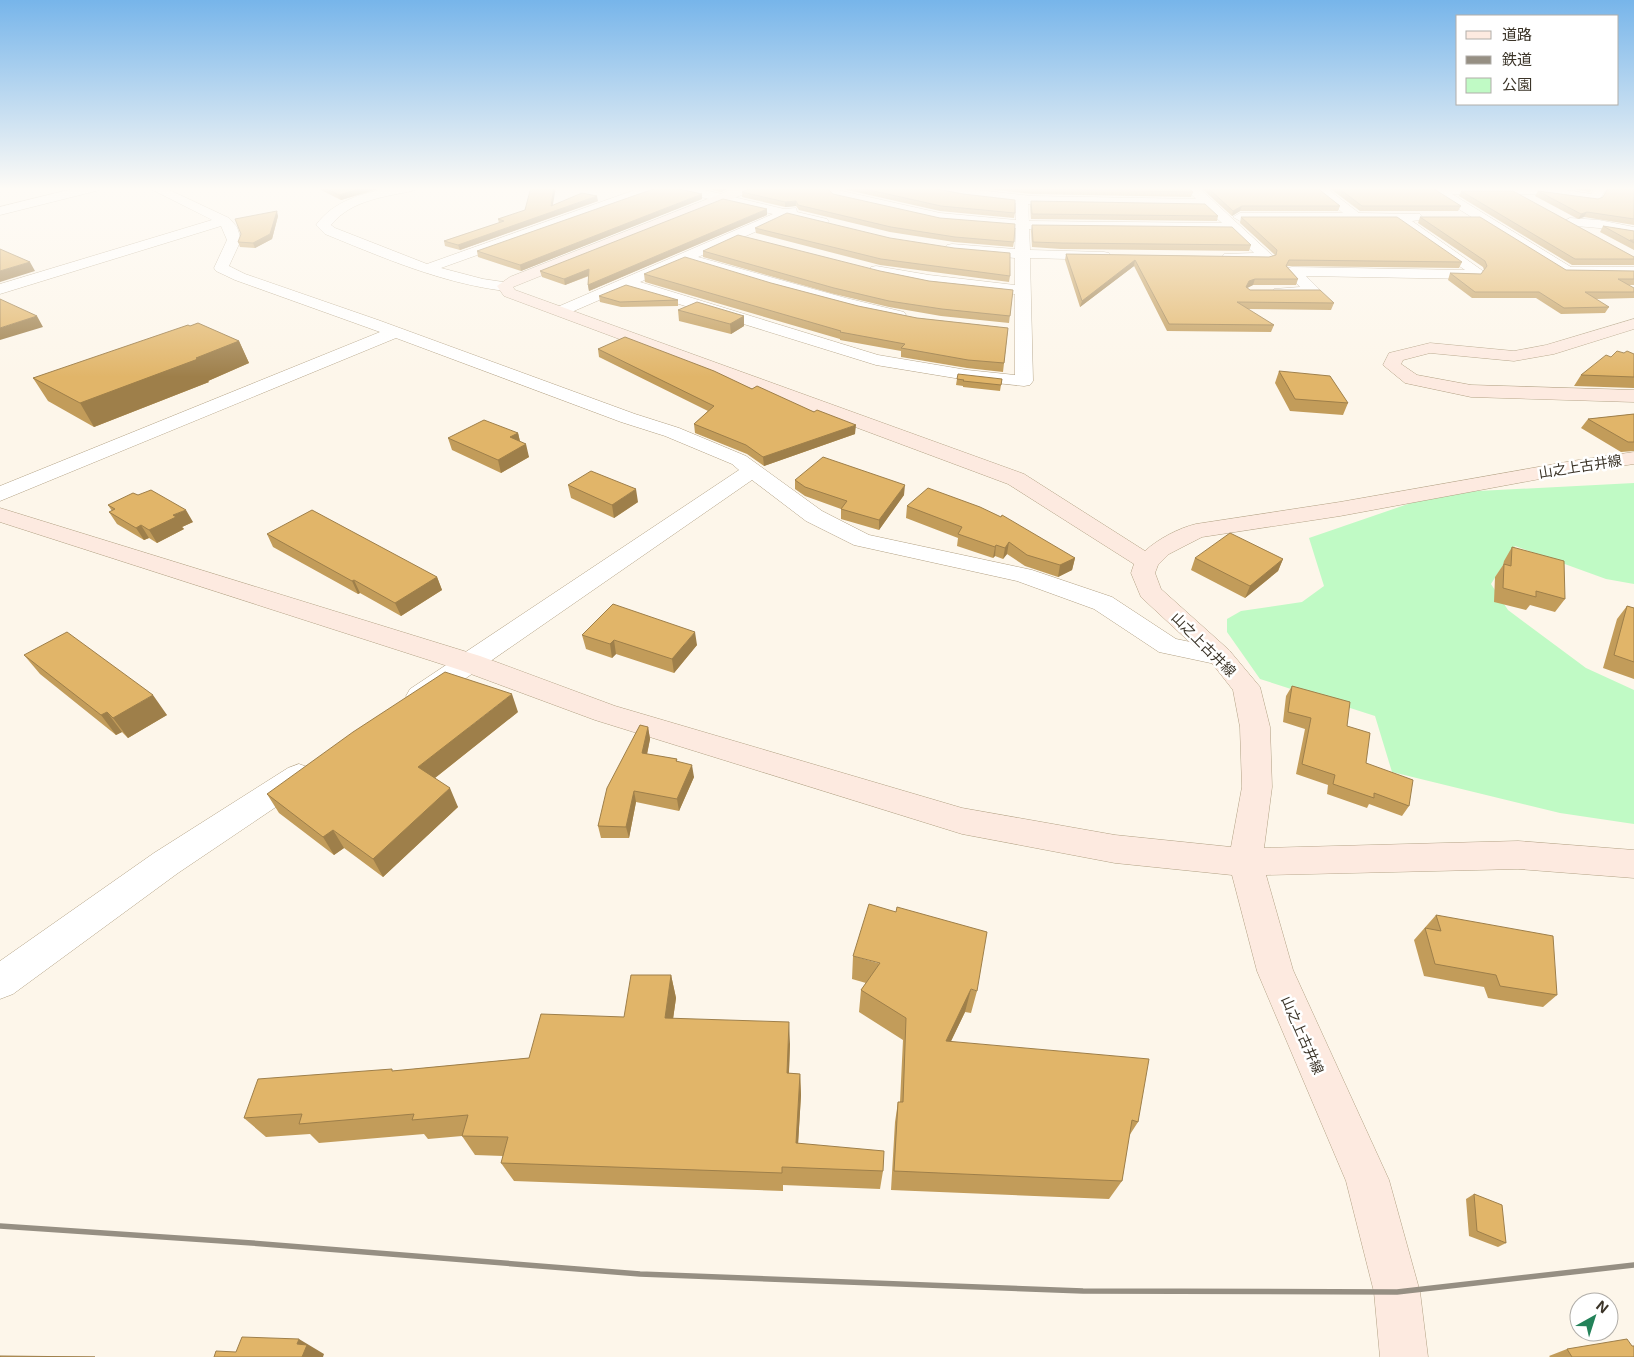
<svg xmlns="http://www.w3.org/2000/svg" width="1634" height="1357" font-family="Inter,'Noto Sans JP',sans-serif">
<rect width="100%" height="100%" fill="#fdf6ea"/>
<path fill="#c0fac5" d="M1634 483V584L1606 579 1515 546 1491 584 1508 610 1586 668 1634 690V824L1560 813 1392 772 1375 716 1260 679 1227 632V619L1241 611 1302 602 1324 586 1309 538 1440 493Z"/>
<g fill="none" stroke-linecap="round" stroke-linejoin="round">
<defs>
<path id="street" d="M80 187H102L100 190 0 215V207Z
M147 187H163L229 218 237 227 241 240 229 266 245 274 378 320 635 414 679 428 746 456 822 511 869 535 1032 570 1112 597 1176 639 1229 650 1233 656 1229 662 1220 665 1159 652 1094 609 1017 581 854 545 806 521 752 480 430 703 420 706 410 703 406 696 410 689 739 470 732 464 665 436 621 422 396 338 0 501V486L380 332 235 280 216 271 214 268 227 240 221 226 0 294V284L212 220Z
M393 187H418L416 190C386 197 352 199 331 225L335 228 427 264 643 187H661L659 190 441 268 483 279 510 283 513 286 510 289 505 291C441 283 384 258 325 234L316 225C334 200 364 193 393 187Z
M669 187H692L784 209 796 208 797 212 827 219 829 222 822 226 787 218 698 257 846 298 904 312 906 315 904 318 898 320 836 305 686 262 640 282 878 355 967 370 1015 375V294L929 285 876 274 871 273 869 270 871 267 876 266 929 275 1015 285V258L952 252 947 251 945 248 947 245 952 244 1015 249 1016 228 940 221 829 196 827 193 829 190 833 189 940 213 1016 220V203L963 197 925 190 923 187H950L1032 196 1196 199 1184 187H1198L1274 257 1272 260 1267 261 1224 260 1222 257 1224 254 1254 253 1231 231 1029 229 1030 250 1104 252 1109 253 1111 256 1109 259 1104 260 1030 258 1033 381 1030 385 1024 386 967 380 876 365 627 288 567 314H555L553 311 555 308 773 214 671 190ZM1028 204 1204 207 1222 223 1029 221Z
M1311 187H1325L1359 213 1420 214 1422 217 1420 220 1412 221 1483 271 1478 278 1473 279 1306 276 1322 292 1319 295H1274L1271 292 1274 289 1300 287 1285 271 1287 268 1292 267 1465 270 1395 221H1240L1233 217 1240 213H1343Z
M1433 187H1548L1591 194 1595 187H1607L1599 201 1595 202 1542 194H1452L1571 267H1634V275L1563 274 1433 193 1431 190Z
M1570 218 1599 220 1634 227V235L1599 228 1565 225 1563 222Z
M299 764 310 768 314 776 310 784 178 873 13 994 0 999V961L154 853 288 768Z"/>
<path id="secondary" d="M738 187H756L754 190 513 287 515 290 1024 474 1145 551C1158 539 1179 528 1196 524L1340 502 1572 461 1634 452V464L1572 473 1340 516 1202 537 1169 554 1158 565 1155 573 1161 589 1229 650 1260 687 1270 727 1272 787 1264 848 1518 841 1634 850V878L1518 869 1266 875 1293 970 1389 1180 1420 1292 1428 1357H1380L1374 1292 1346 1181 1257 971 1232 875 1115 863 962 834 595 720 460 670 0 522V508L480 656 615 706 962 808 1115 835 1231 847 1242 787 1240 727 1233 690 1211 662 1141 597 1131 573 1134 564 1008 484 504 296 497 286 510 277Z
M1634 319V329L1554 354 1514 361 1430 353 1403 360 1401 364 1417 375 1471 385 1634 390V402L1471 397 1405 383 1383 365 1389 353 1430 343 1514 351 1546 345Z"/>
</defs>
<use href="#street" stroke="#b2a184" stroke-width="1"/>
<use href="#secondary" stroke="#b2a184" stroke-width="1"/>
<use href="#street" fill="#fff" fill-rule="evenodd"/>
<use href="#secondary" fill="#fdeae0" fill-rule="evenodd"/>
<path stroke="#968f83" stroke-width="5.5" d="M0 1226 252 1243 640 1274 1083 1291 1397 1292 1634 1265"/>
</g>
<path fill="#c29c5a" d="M315 187H384L341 200Z
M701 187H732L721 192Z
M833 187 828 190 833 194 1014 242 1013 247 954 242 890 232 799 210 796 206 785 207 742 197V192Z
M834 187H927L1015 213 1014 218 940 211Z
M970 187H1188L1193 192 1191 197 1032 194Z
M1200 187H1316L1340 206 1338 211H1240L1232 216Z
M1328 187H1433L1434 189 1461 206 1458 211H1360Z
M1561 187H1593L1590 192Z
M1608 187H1634V225L1584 217 1578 219 1535 196 1538 191 1598 199 1603 197Z
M1461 191 1634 257V265H1572L1459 196Z
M702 199 521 271 478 257 477 251Z
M598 201 460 250 445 246 444 241 499 223 498 219 553 205Z
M1031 201 1218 216 1217 221 1031 219 1030 206Z
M767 215 589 291 588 285 589 276 565 285 542 277 540 271Z
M278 216 272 239 255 248 240 247 238 242Z
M1241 217 1462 262 1459 268 1287 266 1298 279 1296 285H1253L1247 288 1250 290 1334 303 1331 310 1247 309 1274 325 1271 332 1167 331 1134 266 1080 307 1065 260 1066 254 1269 257 1275 255 1240 223Z
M1420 217 1566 270 1634 271V285H1628L1634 288V298L1595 299 1609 307 1605 313 1561 314 1536 298H1472L1448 280 1450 273 1481 274 1484 270 1483 267 1418 223Z
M1032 225 1251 245 1249 251 1061 249 1032 247 1031 231Z
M1603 226 1634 231V250L1600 232Z
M755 228 1010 276 1009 282 880 265 756 233Z
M703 251 880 271 929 281 1013 290 1009 323 941 316 889 307 834 294 703 257Z
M644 274 771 283 858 306 917 318 1008 328 1003 372 967 368 901 357V351L840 340V339L645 282Z
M599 296 678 300V306L621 307 600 302Z
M678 310 744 316V326L731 334 679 321Z
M239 341 249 363 208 381 209 382 94 427 48 401 33 378Z
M598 349 752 389 814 412 855 434 764 466 747 454 695 433 694 424 708 411 599 357Z
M1624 353 1634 354V388L1574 386 1581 375 1611 357Z
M1279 371 1348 403 1343 415 1290 411 1275 383Z
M957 379H1002L1000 391 963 387V386L956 385Z
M1634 414V451L1621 452 1581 428 1588 419Z
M518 433 520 441 529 457 501 473 452 450 448 438Z
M795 480 904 495 879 530 841 519V509L805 496 795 489Z
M568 485 638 502 614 518 571 498Z
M108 505 193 522 182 527 184 529 157 543 149 538 144 540 117 524 109 512 112 511Z
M907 506 1075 558 1072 570 1058 577 1025 566 1007 554 1003 559 995 556 993 558 957 546 958 538 906 518Z
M267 534 437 577 442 590 401 616 360 593 358 594 273 547Z
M1512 547 1565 599 1555 612 1530 605 1526 610 1494 602 1495 577 1503 565 1504 561Z
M1195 558 1283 559 1278 571 1245 598 1191 570Z
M1627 606 1634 608V679L1603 668 1617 619Z
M582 635 697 645 674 673 616 654 612 658 586 649Z
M24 655 167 715 128 738 122 732 116 735 40 674Z
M1292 686 1347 726 1366 763 1409 806 1402 816 1369 804 1367 808 1327 794 1328 785 1296 774 1305 729 1283 722 1286 696Z
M518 712 435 778 458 807 383 877 344 848 334 855 279 813 267 794Z
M648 727 650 739 647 754 677 759V762L694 777 679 811 636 802 629 838H601L598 826Z
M1436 915 1557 995 1543 1007 1488 998 1484 987 1424 976 1414 940Z
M853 956 977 991 971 1013 965 1012 951 1041 1138 1122 1129 1136 1122 1181 1109 1199 891 1190 895 1122 898 1102H900L903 1040 859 1012 861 990 866 983 852 979Z
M671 975 676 998 673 1019 790 1044 789 1073 800 1074 801 1095 798 1143 883 1171 880 1189 783 1185V1191L514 1181 501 1163 503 1156 475 1155 462 1136 428 1139 424 1134 319 1143 310 1134 266 1137 244 1118 393 1071 529 1058 624 1017Z
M1474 1194 1506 1243 1498 1247 1469 1236 1466 1199Z
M1632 1346 1634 1357H1550L1549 1356 1567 1349Z"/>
<path fill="#9e7f4a" d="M366 187H384L341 200 339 195Z
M554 187H556L552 210 551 206Z
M720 187H732L721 192Z
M826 187H833L825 192Z
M702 194V199L521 271 520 265Z
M597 196 598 201 460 250 458 245Z
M796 201V206L785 207V202Z
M1242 206 1240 211 1232 216 1233 211Z
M767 209V215L589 291 588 285Z
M277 211 278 216 272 239 255 248 253 243Z
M1587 212 1584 217 1578 219 1581 214Z
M1135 260 1134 266 1080 307 1082 301Z
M30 262 35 271 0 282V271Z
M589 269 590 275 565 285 564 279Z
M1255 279 1253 285 1247 288 1246 287 1249 281Z
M37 316 43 327 0 340V328Z
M744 316V326L731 334 730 324Z
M239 341 249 363 208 381 209 382 94 427 80 403 196 358Z
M856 425 855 434 764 466 763 457Z
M518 433 521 446 510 437Z
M526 444 529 457 501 473 498 460Z
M905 485 904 495 879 530V520Z
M636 489 638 502 614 518 612 505Z
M186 510 193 522 182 527 184 529 157 543 149 530 173 515Z
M141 525 149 538 144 540 136 528Z
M1009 542 1007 554 1003 559 1005 548Z
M996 545 995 556 993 558 995 547Z
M1075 558 1072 570 1058 577 1060 565Z
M1283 559 1278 571 1245 598 1250 586Z
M437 577 442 590 401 616 395 603Z
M354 580 360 593 358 594 352 581Z
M695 632 697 645 674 673 672 659Z
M614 640 616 654 612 658 610 644Z
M512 694 518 712 426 785 418 767Z
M153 695 167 715 128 738 113 718Z
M107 712 122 732 116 735 101 715Z
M648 727 650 739 645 764 642 753Z
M692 765 694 777 679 811 677 799Z
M450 788 458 807 383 877 373 859Z
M634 791 636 802 629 838 626 827Z
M333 830 344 848 334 855 323 837Z
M671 975 676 998 670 1040 665 1018Z
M971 989 965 1012 941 1062 946 1041Z
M789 1022 790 1044 788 1094 787 1073Z
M800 1074 801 1095 797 1162 796 1143Z
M299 1339 324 1354 323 1357H302L297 1344Z"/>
<path fill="#e1b569" stroke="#9e7f4a" d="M323 187H366L339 195Z
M531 187H554L551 206 582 193 597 196 458 245 444 241 504 221 498 219 525 210Z
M659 187H670L702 194 520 265 477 251Z
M753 187H826L833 194 940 218 1015 224 1014 242 955 237 891 227 798 205 796 201 785 202 742 192Z
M856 187H927L963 194 1015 200V213L941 206Z
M1015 187H1188L1193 192 1033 189Z
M1207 187H1316L1340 206H1242L1233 211Z
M1337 187H1433L1434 189 1461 206H1362Z
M1609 187H1634V219L1587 212 1581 214 1538 191 1598 199 1603 197Z
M1461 191H1513L1634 257V259H1575Z
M723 199 767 209 588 285 589 269 564 279 540 271Z
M1031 201 1205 204 1218 216 1032 214Z
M277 211 270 234 253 243 238 242 241 234 235 219Z
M787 213 890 238 954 248 1010 253V276L881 259 755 228Z
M1241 217H1397L1462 262 1289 260 1286 266 1298 279H1255L1249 281 1246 287 1250 290H1320L1334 303 1237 302 1274 325 1169 324 1135 260 1082 301 1066 254 1269 257 1276 255 1277 250Z
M1420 217H1480L1566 270 1634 271V279H1618L1634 288V292H1585L1609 307 1564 308 1539 292H1475L1450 273 1481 274 1487 266 1485 261Z
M1032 225 1232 227 1251 245 1062 243 1033 242Z
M1603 226 1634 231V240H1630L1634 242V243Z
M738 235 880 271 929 281 1013 290 1010 316 942 309 889 301 834 288 703 251Z
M0 249 30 262 0 271Z
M685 257 771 283 858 306 917 318 1008 328 1004 363 968 360 901 348 905 344 840 332 841 331 644 274Z
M626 285 678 300 620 302 599 296Z
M0 299 37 316 0 328Z
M697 302 744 316 730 324 678 310Z
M198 323 239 341 196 358 198 359 80 403 33 378 188 325 190 326Z
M625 337 714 371 752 389 757 386 814 412 817 410 856 425 763 457 746 445 694 424 714 406 598 349Z
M1617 351 1624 353 1627 351 1634 354V377L1581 375 1606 355 1611 357Z
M1279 371 1330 376 1348 403 1295 399Z
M958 374 1002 379 1001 385 963 381 964 380 957 379Z
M1634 414V442H1628L1588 419Z
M484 420 518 433 510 437 526 444 498 460 448 438Z
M823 457 905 485 879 520 841 509 847 501 805 487 795 480Z
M591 471 636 489 612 505 568 485Z
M928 488 980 507 1001 517 1002 515 1075 558 1060 565 1027 555 1009 542 1005 548 996 545 995 547 958 534 962 527 907 506Z
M151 490 186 510 173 515 176 517 149 530 141 525 136 528 109 512 115 509 108 505 133 493 138 495Z
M312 510 437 577 395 603 354 580 352 581 267 534Z
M1230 533 1283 559 1250 586 1195 558Z
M1512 547 1564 561 1565 599 1536 591V597L1503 588 1504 564 1511 566Z
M613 604 695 632 672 659 614 640 610 644 582 635Z
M1627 606 1634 608V662L1614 655Z
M67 632 153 695 113 718 107 712 101 715 24 655Z
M445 672 512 694 418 767 450 788 373 859 333 830 323 837 267 794 353 732Z
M1292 686 1350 702 1347 726 1370 733 1366 763 1413 780 1409 806 1374 793V798L1333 784 1335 775 1302 764 1311 718 1288 712Z
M640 725 648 727 642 753 677 759 676 761 692 765 677 799 634 791 626 827 598 826 607 788Z
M869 904 896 912 897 907 987 932 977 991 971 989 946 1041 1149 1059 1138 1122 1132 1120 1122 1181 894 1171 898 1102H903L906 1018 861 990 880 963 853 956Z
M1436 915 1553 936 1557 995 1500 986 1496 975 1435 964 1425 928 1441 931Z
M631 975H671L665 1018 789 1022 787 1073 800 1074 796 1143 884 1151 883 1171 782 1167V1173L501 1163 508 1137 462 1136 468 1115 412 1120 414 1114 299 1124 302 1114 244 1118 258 1079 392 1069V1071L529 1058 541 1014 624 1017Z
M1474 1194 1502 1205 1506 1243 1477 1231Z
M242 1337 299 1339 297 1344 307 1345 302 1357H214L216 1351 236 1352Z
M1627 1339 1632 1346H1634V1357H1572L1567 1349Z
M0 1356 95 1357H0Z"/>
<linearGradient id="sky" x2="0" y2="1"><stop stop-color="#77b5ea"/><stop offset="0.5" stop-color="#fefbf6"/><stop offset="1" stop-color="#fefbf6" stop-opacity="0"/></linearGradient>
<rect width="1634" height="377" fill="url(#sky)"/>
<g text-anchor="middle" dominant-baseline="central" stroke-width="5" stroke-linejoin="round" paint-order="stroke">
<g font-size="14" fill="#3b3428" stroke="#fff">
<text transform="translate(1580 466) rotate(-9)">山之上古井線</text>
<text transform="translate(1204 644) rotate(45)">山之上古井線</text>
<text transform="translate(1303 1035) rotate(66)">山之上古井線</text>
</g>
</g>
<rect x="1456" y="15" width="162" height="90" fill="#ffffff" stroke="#b1aea9"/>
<rect x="1466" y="31" width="25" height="8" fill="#fdeae0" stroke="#b1aea9"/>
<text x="1502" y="40" font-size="15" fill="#3b3428">道路</text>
<rect x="1466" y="56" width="25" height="8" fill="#968f83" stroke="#b1aea9"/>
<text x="1502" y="65" font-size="15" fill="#3b3428">鉄道</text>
<rect x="1466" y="78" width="25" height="15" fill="#c0fac5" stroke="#b1aea9"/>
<text x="1502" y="90" font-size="15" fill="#3b3428">公園</text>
<g transform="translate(1594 1317) rotate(39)"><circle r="24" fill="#ffffff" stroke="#b1aea9"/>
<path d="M0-4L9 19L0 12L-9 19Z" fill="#238259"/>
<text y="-8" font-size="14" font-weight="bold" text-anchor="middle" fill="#3b3428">N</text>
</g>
</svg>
